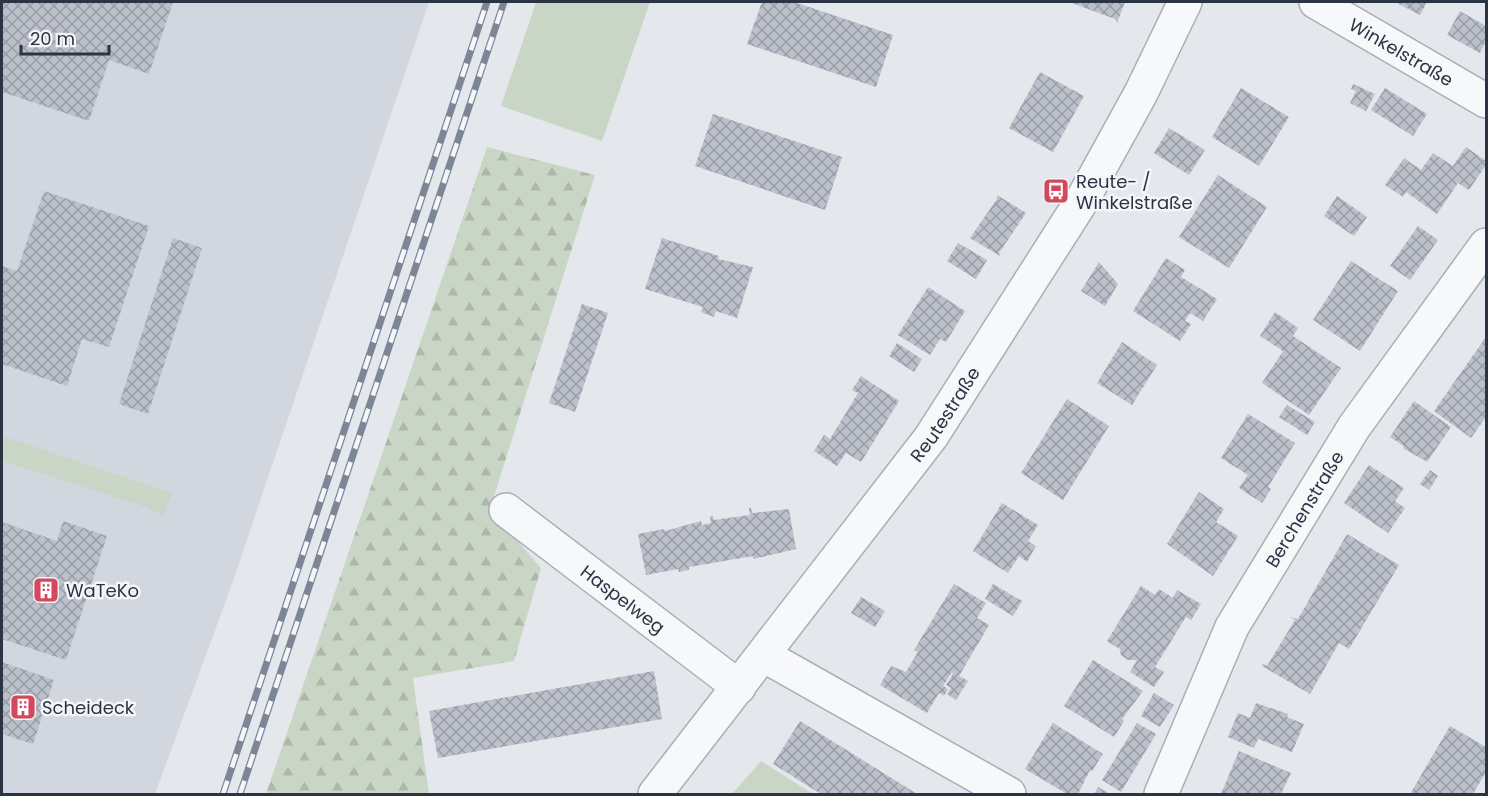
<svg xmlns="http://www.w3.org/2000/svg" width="1488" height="796" font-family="Poppins,sans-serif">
<defs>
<pattern id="forest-firs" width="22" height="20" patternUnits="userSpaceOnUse" patternTransform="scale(1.5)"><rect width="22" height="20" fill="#c9d6c5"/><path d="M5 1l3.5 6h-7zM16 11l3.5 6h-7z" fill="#adb8ab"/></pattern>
<pattern id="building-cross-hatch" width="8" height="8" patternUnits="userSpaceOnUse" patternTransform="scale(1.5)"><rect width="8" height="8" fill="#bbc0ca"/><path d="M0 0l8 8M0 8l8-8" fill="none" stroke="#989da6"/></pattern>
</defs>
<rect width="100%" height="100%" fill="#e4e7ec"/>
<path fill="#d2d6de" d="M2 2H429L233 581 155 794H2Z"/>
<path fill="#c9d6c5" d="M536 2H650L602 141 501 106Z
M2 436 172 493 163 515 140 505 2 461Z
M761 761 813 794H732Z"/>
<path fill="url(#forest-firs)" d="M487 147 595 175 490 509 541 568 514 661 413 678 429 794H266Z"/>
<path fill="url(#building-cross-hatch)" d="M2 2H173L149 74 109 60 89 121 2 92Z
M762 2H794L893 35 876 87 747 44Z
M1069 2H1125L1117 23 1115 19Z
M1395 2H1427L1420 15Z
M1460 11 1486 26V41L1480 53 1447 35Z
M1040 72 1084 96 1053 152 1009 128Z
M1353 84 1375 94 1366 111 1350 103 1356 91 1351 89Z
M1241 88 1289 117 1259 166 1212 137Z
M1385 88 1427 114 1413 136 1371 110Z
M713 114 842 157 825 210 695 166Z
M1169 128 1205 150 1189 175 1154 153Z
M1466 147 1486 161V165L1469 190 1458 183 1437 214 1406 192 1403 197 1385 185 1404 158 1421 170 1433 153 1453 166Z
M1218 175 1267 207 1229 268 1179 237Z
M44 191 149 226 109 347 82 339 67 386 2 364V266L17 271Z
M997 195 1026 213 999 253 1000 256 970 238 997 199Z
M1337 196 1367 217 1354 236 1324 216Z
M1418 226 1438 240 1410 280 1390 266Z
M173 238 202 248 148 414 119 404Z
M662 238 719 256 718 259 753 267 737 318 716 311 714 317 701 312 703 307 645 289Z
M958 243 987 260 976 279 947 261Z
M1166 258 1185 270 1181 277 1217 299 1203 321 1190 313 1185 321 1191 324 1180 341 1133 311Z
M1351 261 1398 291 1360 351 1313 320Z
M1099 262 1118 284 1105 306 1081 291Z
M928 287 965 311 946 342 940 339 930 355 898 335Z
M582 304 608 313 575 412 549 403Z
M1275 312 1298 328 1293 336 1341 368 1309 415 1262 383 1283 351 1260 336Z
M1486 337V417L1471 438 1434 411Z
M1122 342 1157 365 1132 405 1097 383Z
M897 343 922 359 914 372 889 356Z
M861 376 899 401 861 462 846 453 837 466 814 451 824 435 830 439 858 393 852 390Z
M1067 399 1109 426 1063 500 1021 473Z
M1414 401 1451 427 1427 462 1403 448 1404 446 1390 437Z
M1287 405 1315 422 1307 435 1279 417Z
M1248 414 1295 443 1268 487 1271 489 1262 503 1239 488 1248 475 1221 458Z
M1369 465 1404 488 1395 501 1405 508 1388 533 1344 503Z
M1430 470 1438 476 1429 490 1420 484Z
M1199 492 1224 509 1216 522 1238 536 1213 576 1167 544Z
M1002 503 1038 525 1028 541 1036 546 1027 562 1019 556 1008 573 973 551Z
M749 508H751L752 513 789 509 796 549 753 559V556L689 567V570L679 572 678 569 646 575 638 534 664 529 665 531 701 521 702 525 711 523 710 516H713L714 520 750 515Z
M63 521 107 536 66 660 2 639V522L57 541Z
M1347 534 1399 565 1349 649 1339 643 1310 694 1262 666 1263 664 1267 666 1295 620 1290 617 1298 619Z
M954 584 986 603 977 618 989 625 959 676 968 681 956 700 947 694 951 688 946 685 953 674 952 672 943 686 948 689 944 696 939 693 927 713 880 685 891 666 906 672 918 652 914 650Z
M993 584 1022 601 1013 616 985 599Z
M1141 586 1155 595 1159 589 1173 598 1177 590 1201 604 1191 620 1186 617 1155 667 1164 672 1154 687 1130 672 1137 660H1128L1121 655 1120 649 1107 641Z
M861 597 885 611 875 627 851 613Z
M1093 660 1143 691 1122 719 1124 721 1114 737 1064 706Z
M2 662 54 680 33 744 2 734Z
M654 671 662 719 438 758 429 711Z
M1154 693 1174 705 1160 727 1141 716Z
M1256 703 1288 714 1287 717 1304 724 1292 752 1258 739 1254 748 1228 737 1238 713 1250 718Z
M800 721 893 779 917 794H821L773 764Z
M1053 723 1103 754 1092 771 1090 770 1078 794H1067L1025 769Z
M1137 723 1156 734 1121 792 1102 780Z
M1450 726 1486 747V772L1473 794H1410Z
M1239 751 1291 773 1281 794H1221Z
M1098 787 1110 794H1094Z"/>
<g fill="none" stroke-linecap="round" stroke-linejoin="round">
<defs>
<g id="minor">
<path id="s1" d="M1316 2 1486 101"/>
<path id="s2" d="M506 510 739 687"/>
<path d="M765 656 1009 794"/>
<path id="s3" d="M655 794 931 437 1081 202 1141 93 1185 2"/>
<path id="s4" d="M1161 794 1232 627 1354 427 1486 245"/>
</g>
</defs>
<use href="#minor" stroke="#a9aeb7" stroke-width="36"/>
<use href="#minor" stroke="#f7f8fa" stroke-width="33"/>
<defs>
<path id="rail" d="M223 794 487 2
M240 794 504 2"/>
</defs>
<use href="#rail" stroke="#7d8696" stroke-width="7"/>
<use href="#rail" stroke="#f4f6f9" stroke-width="4.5" stroke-dasharray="14" stroke-linecap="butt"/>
</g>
<defs>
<symbol id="bus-square" viewBox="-11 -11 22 22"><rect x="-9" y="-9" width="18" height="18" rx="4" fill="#d1495b" stroke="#f4f6f9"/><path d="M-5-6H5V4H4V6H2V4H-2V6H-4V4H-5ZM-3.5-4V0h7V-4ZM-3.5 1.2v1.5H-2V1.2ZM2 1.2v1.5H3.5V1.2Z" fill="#fff"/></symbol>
<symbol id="building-square" viewBox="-11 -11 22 22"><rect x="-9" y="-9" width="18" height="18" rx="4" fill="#d1495b" stroke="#f4f6f9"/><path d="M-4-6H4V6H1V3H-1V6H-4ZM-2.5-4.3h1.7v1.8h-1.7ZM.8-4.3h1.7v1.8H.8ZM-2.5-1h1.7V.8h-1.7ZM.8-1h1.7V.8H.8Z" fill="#fff"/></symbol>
</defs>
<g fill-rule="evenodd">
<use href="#bus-square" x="1041" y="176" width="30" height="30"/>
<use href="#building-square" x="31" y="575" width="30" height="30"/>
<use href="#building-square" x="8" y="692" width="30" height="30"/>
</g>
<g text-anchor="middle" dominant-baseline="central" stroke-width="5" stroke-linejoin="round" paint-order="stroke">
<g font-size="18" fill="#2b3445" stroke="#f4f6f9">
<text stroke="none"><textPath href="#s1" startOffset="99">Winkelstraße</textPath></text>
<text stroke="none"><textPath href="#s3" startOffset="478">Reutestraße</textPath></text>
<text stroke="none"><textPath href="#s4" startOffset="320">Berchenstraße</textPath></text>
<text stroke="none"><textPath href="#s2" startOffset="147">Haspelweg</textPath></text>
</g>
<g font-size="18" fill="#2b3445" stroke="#f4f6f9" text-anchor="start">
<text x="1076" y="181">Reute- /<tspan x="1076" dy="21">Winkelstraße</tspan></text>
<text x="66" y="590">WaTeKo</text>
<text x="42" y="707">Scheideck</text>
</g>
</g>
<rect width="1488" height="796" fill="none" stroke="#2b3445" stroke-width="6"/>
<path d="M21 45v9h88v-9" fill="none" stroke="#2b3445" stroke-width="3"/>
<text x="30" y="45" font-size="18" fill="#2b3445" stroke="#f4f6f9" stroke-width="4.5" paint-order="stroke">20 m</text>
</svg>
